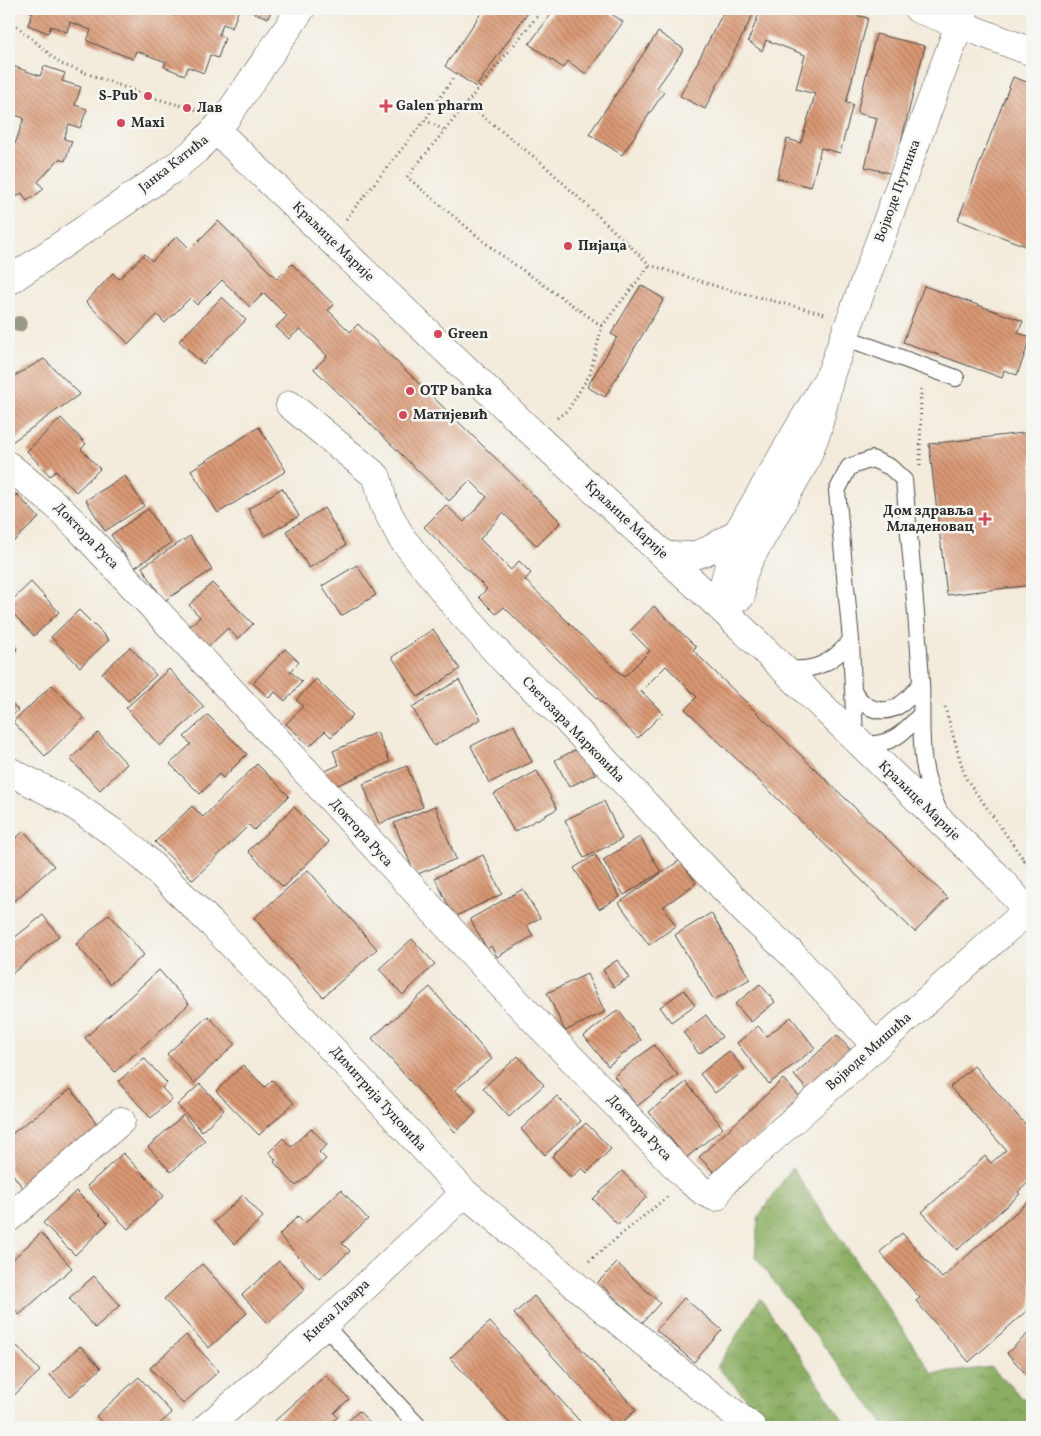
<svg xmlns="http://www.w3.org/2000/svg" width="1041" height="1436" font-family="Vollkorn,serif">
<defs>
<pattern id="forest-crowns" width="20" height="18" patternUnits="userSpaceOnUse" patternTransform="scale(1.25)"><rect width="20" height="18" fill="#8aad62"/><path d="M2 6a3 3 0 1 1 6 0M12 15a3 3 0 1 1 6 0" fill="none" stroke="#718d51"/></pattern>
<pattern id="building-back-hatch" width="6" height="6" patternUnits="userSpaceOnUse" patternTransform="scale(1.25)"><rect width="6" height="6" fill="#d99874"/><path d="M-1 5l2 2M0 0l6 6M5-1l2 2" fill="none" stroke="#b07c5f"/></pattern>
</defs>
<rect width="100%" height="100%" fill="#f6f6f2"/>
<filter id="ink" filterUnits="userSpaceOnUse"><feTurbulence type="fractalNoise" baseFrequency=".02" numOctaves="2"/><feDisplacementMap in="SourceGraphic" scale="10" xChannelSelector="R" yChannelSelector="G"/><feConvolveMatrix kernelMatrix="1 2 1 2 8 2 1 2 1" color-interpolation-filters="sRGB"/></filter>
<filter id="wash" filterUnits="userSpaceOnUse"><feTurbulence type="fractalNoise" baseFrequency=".0096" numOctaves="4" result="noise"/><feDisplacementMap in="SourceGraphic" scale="20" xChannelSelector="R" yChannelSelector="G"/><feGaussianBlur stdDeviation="1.12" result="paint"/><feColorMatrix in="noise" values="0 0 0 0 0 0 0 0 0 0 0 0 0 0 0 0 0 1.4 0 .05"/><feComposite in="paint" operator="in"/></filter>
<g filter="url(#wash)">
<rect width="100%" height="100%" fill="#f3ebdb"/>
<path fill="url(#forest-crowns)" stroke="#5a6c46" d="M792 1168 933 1374 991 1367 1032 1407V1427H886L755 1257 758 1217Z
M760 1298 848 1427H773L717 1367Z"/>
<g id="blocks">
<path fill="url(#building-back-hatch)" d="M25 9H158L177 16 180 9H239L232 28 223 24 219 35 225 38 218 58 210 55 204 73 188 67 185 75 164 67 166 62 136 51 133 59 87 41 91 30 70 22 67 32 51 26 48 33 28 25 33 12Z
M244 9H272L268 18Z
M484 9H530L476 87 445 66Z
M555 9H594L601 14 605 9 623 22 586 74 568 61 563 68 529 44Z
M725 9H756L705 109 680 96Z
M761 9H831L868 18 846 103 853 104 840 153 821 148 811 187 777 178 787 139 801 143 815 94 796 89 805 55 766 40 762 51 748 41Z
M658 32 684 49 657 88 664 92 622 155 589 134Z
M876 34 925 46 893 174 865 167 877 118 857 113Z
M9 57 12 58 10 65 40 76 44 66 65 73 62 81 81 87 75 105 87 109 80 128 69 124 64 139 72 141 65 161 59 159 38 182 44 189 27 201 22 193 9 202 15 208 9 212V141L15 144 24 118 9 113Z
M1013 77 1032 84V236L1028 247 958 220Z
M218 221 277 279 292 264 334 305 328 310 350 332 358 324 561 522 537 546 503 513 480 539 511 570 519 561 531 573 525 580 624 677 650 651 630 631 654 606 696 647 693 650 718 675 948 898 915 932 685 709 697 697 666 666 641 691 663 713 638 738 504 607 496 614 479 597 487 589 424 527 446 505 464 522 487 497 470 480 449 501 314 369 327 356 313 341 300 329 289 339 276 327 287 316 264 293 250 307 222 280 197 305 190 298 165 323 157 315 129 344 86 302 113 273 119 279 145 254 152 261 177 236 190 249Z
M641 285 664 299 605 397 587 387 617 337 611 334Z
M924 286 1023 321 1018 333 1031 337 1017 375 1004 370 1002 378 903 342Z
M222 297 246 320 203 364 179 341Z
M44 359 80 394 9 444V379Z
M61 418 86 444 81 449 100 469 76 492 56 471 50 476 27 451Z
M259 427 286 471 218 513 191 470Z
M1032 432V585L947 595 929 444Z
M125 476 144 506 105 531 86 500Z
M282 488 299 516 265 536 248 509Z
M17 494 39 518 14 541 9 536V502Z
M324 508 346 545 309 568 286 531Z
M148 509 171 543 134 568 111 535Z
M190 536 212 570 164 601 142 567Z
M357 565 376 595 341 616 322 586Z
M31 582 59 612 34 636 9 609V603Z
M212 583 253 624 238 639 228 628 208 647 188 628 200 617 189 605Z
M79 610 109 640 80 667 51 637Z
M433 629 460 669 418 697 392 657Z
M9 641 17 649 9 658Z
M130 647 156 675 128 701 102 673Z
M285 649 299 662 290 671 302 682 285 701 275 692 269 698 253 683Z
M169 669 204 707 160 746 126 708Z
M316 679 353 715 331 737 325 731 310 746 286 724 303 706 296 700Z
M459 680 481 719 434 746 412 707Z
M52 685 84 718 45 756 13 722Z
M9 700 18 710 9 719Z
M208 715 247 754 223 778 219 774 200 794 170 764 191 744 184 737Z
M514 725 532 762 489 783 471 746Z
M377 732 390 762 331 788 323 772 339 765 333 751Z
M98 733 127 764 100 790 70 759Z
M581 747 595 774 569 787 555 760Z
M257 764 289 796 254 830 249 825 193 880 155 842 192 806 203 817Z
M407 766 423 807 379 824 363 784Z
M537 771 557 809 514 832 494 794Z
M604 801 622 839 584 858 565 820Z
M435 806 456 859 415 875 394 823Z
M294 807 329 842 283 887 248 851Z
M24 831 54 866 14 901 9 894V844Z
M640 837 661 872 624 895 603 860Z
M483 855 502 894 454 917 435 878Z
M595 855 620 897 599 909 574 868Z
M680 860 696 883 663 907 676 926 649 945 619 903Z
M308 870 377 949 323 997 254 918Z
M523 889 540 918 527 925 533 936 497 957 491 946 487 949 470 919Z
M711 913 750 979 714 1000 675 935Z
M109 914 144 955 110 984 76 944Z
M43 915 59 936 9 976V942Z
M412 939 435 964 403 995 379 969Z
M617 960 629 978 614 987 603 970Z
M159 970 189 1004 115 1072 85 1038Z
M587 974 605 1012 565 1031 547 993Z
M760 984 775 1002 751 1022 735 1004Z
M430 987 492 1059 455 1090 476 1113 455 1132 372 1038Z
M684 990 695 1005 671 1022 660 1007Z
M618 1010 641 1040 608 1066 584 1036Z
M706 1015 722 1037 699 1054 683 1032Z
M208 1016 235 1044 194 1083 167 1054Z
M791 1017 815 1048 769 1084 737 1043 758 1026 767 1036Z
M837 1035 854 1054 811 1094 794 1075Z
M654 1045 678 1075 637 1106 614 1076Z
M729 1051 745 1070 715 1093 700 1074Z
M518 1056 544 1085 509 1117 483 1088Z
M144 1058 167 1083 162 1088 172 1099 151 1118 118 1082Z
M243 1065 265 1087 272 1080 294 1103 259 1135 216 1091Z
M974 1066 1032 1132V1179L1018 1192 1020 1194 957 1250 922 1212 985 1156 991 1163 1006 1150 950 1087Z
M783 1079 801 1098 717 1175 699 1157Z
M686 1082 723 1128 686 1158 649 1112Z
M200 1084 224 1110 202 1131 177 1105Z
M71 1089 103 1132 25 1191 9 1169V1136Z
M557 1096 581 1121 545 1155 521 1129Z
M183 1115 205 1141 171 1172 148 1147Z
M586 1123 611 1149 587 1173 582 1168 571 1178 552 1156Z
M311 1128 327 1145 319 1152 326 1159 296 1186 274 1162 276 1160 269 1152 283 1138 291 1147Z
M123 1153 164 1196 128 1229 87 1186Z
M622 1171 647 1197 618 1225 593 1199Z
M341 1190 368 1219 342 1243 350 1251 319 1279 279 1235 298 1216 305 1223Z
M76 1191 108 1223 75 1255 43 1223Z
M243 1195 263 1217 234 1244 214 1222Z
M1032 1198V1306L969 1362 916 1301 920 1298 880 1252 902 1233 942 1278Z
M41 1233 72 1268 19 1315 9 1303V1263Z
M279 1261 305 1289 268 1323 242 1295Z
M617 1263 660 1303 642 1323 598 1282Z
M202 1264 247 1313 209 1348 164 1299Z
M94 1276 120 1305 95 1328 69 1298Z
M534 1296 636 1410 617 1427 514 1314Z
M684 1298 722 1330 694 1362 656 1330Z
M490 1322 540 1377 585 1427H513L450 1358Z
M1032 1330V1381L1007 1353Z
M186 1335 219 1371 183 1404 150 1368Z
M17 1346 40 1371 9 1400V1354Z
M80 1346 101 1368 70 1397 50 1375Z
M326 1375 349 1399 334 1413 338 1417 326 1427H268Z
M139 1377 172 1413 156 1427H106L96 1416Z
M359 1411 374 1427H342Z"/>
</g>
</g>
<g filter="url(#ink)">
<use href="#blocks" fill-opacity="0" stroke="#494845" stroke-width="1"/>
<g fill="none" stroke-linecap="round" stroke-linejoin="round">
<defs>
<path id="service" d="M844 337 956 378
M784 668C813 673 833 663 851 640
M853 690C856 695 861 702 866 705 890 720 908 701 921 683
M855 739 851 640 837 491 849 467 872 459 890 467 904 480C910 547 917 614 921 681 923 732 916 762 939 811
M861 745C890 745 901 736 920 715
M324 1325 419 1427"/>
<path id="minor" d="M959 24 1032 52
M216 130 542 442 724 611
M290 405 377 477 384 505 401 537 458 609 506 662 564 717 745 911 792 954 876 1046
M9 466 56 505 79 528 267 729 517 1002 688 1179 704 1192 715 1197 722 1184 733 1174 1028 910
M9 771 71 803 114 833 139 853 213 925 333 1050 465 1193 671 1365 752 1427
M9 1218 121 1121
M207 1427 324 1325 465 1193"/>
<path id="tertiary" d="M918 9 959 24
M9 281 170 171 196 150 226 118 301 9
M831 373 738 532 723 587 724 611 995 874 1032 916
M665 555C697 560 712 550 738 532
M741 596 742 577 749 560 805 462 817 431 831 373 965 9"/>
</defs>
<use href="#service" stroke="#494845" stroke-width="18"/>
<use href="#minor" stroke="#494845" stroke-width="29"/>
<use href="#tertiary" stroke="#494845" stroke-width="29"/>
<path stroke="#494845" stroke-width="3" stroke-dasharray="1 4" stroke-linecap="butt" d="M543 9 407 177 494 250 602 326
M9 19 61 64 154 98 196 110
M466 103 542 163 650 265 722 288 825 314
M425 120 444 130
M346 219 425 120 453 78
M557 418 568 410 590 374 602 326 650 265
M920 465 921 389
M945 707 965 777 1029 867
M1023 860 1032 856
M589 1261 667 1197"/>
<use href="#service" stroke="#fff" stroke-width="16"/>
<use href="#minor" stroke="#fff" stroke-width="28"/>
<use href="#tertiary" stroke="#fff" stroke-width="28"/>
</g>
<circle fill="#9a9b86" cx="19" cy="324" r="8"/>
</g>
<g fill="#d1495b" stroke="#f6f6f2" stroke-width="2">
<circle cx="148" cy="96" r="5"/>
<path d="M383.5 98.5h5v5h5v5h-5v5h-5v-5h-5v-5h5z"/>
<circle cx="187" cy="108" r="5"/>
<circle cx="121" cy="123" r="5"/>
<circle cx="568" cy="246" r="5"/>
<circle cx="438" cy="334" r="5"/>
<circle cx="410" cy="391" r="5"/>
<circle cx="403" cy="415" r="5"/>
<path d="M982.5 511.5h5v5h5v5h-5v5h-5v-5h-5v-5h5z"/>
</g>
<g text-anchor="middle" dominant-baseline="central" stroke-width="5" stroke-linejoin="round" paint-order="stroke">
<g font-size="14" font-weight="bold" fill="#2b2b2b" stroke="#f6f6f2" text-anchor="start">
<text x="138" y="96" text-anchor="end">S-Pub</text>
<text x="396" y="106">Galen pharm</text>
<text x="197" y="108">Лав</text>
<text x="131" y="123">Maxi</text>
<text x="578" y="246">Пијаца</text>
<text x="448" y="334">Green</text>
<text x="420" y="391">OTP banka</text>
<text x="413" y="415">Матијевић</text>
<text x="974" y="511" text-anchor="end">Дом здравља<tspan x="974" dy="16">Младеновац</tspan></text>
</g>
<g font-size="14" fill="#2b2b2b" stroke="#f6f6f2">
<text transform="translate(174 164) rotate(-38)">Јанка Катића</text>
<text transform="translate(898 191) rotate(-70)">Војводе Путника</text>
<text transform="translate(333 242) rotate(44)">Краљице Марије</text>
<text transform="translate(626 520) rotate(43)">Краљице Марије</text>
<text transform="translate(86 536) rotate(46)">Доктора Руса</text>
<text transform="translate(573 730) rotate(46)">Светозара Марковића</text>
<text transform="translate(919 801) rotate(44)">Краљице Марије</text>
<text transform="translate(361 833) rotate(48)">Доктора Руса</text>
<text transform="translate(869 1052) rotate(-42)">Војводе Мишића</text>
<text transform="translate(378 1099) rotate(48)">Димитрија Туцовића</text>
<text transform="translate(639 1128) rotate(46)">Доктора Руса</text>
<text transform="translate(337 1311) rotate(-43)">Кнеза Лазара</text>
</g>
</g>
<rect width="1041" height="1436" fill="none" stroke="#f6f6f2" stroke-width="30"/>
</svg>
